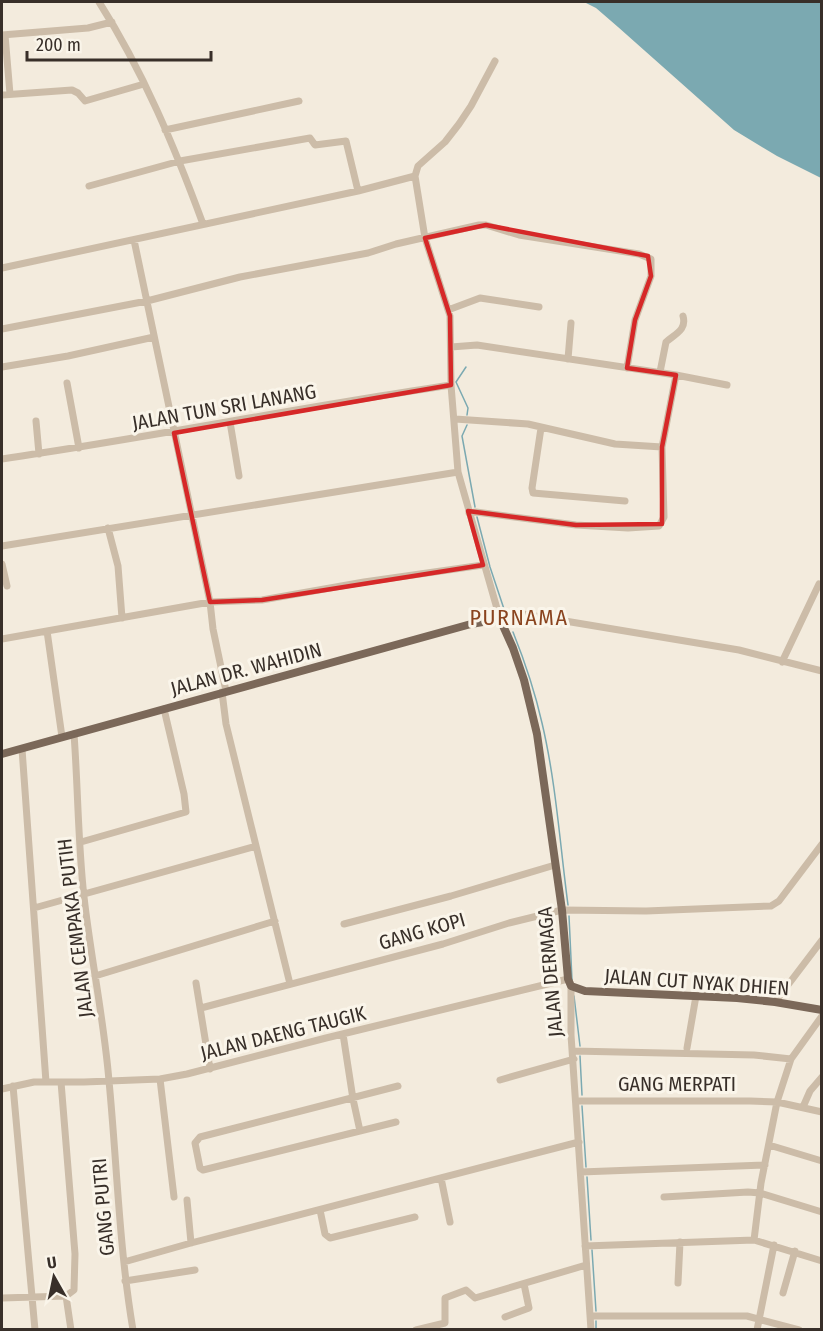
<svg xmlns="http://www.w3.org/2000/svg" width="823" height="1331" font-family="'Fira Sans Condensed',sans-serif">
<rect width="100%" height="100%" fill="#f3ebdd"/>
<path fill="#7ba9b1" d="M584 2H821V178L777 156 734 130 618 27 596 8Z"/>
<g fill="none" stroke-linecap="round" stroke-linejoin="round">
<path stroke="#7ba9b1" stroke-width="1.5" d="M466 367 456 382 468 408 467 415
M467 425 462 436 475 507
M477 517 490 567 505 612
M513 632C525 662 535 692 542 723 556 782 560 845 568 905
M569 916 572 980
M574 996 580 1046
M580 1056 582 1095
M582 1106 586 1167
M587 1177 591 1240
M592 1250 596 1311
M596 1321V1330"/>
<path stroke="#ccbca8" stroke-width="7" d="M99 2C143 71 175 148 203 224
M2 35 88 28 112 22
M5 35 10 94
M495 61 471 106 459 124 445 142 418 166 415 176 425 238 450 316 451 385 458 472 500 619 509 614H523L739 650 822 671
M2 95 72 90 78 93 85 101 144 84
M165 130 299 101
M89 186 180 161 310 138 315 145 346 141 358 191
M134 240 210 602 213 629 226 691
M2 268 358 191 415 176
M448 310 480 298 539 307
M2 329 147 301 240 277 368 253 396 244 479 225H486L519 235 639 254 651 259V276L635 320 627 368
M451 347 477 345 676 375 727 385
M568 359 571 323
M2 367 68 356 154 337
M660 372 666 342C675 334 687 330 683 316
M67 383 79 448
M455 419 528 424 615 444 662 447
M36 421 39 454
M230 422 239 476
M541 428 532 488 533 493 625 501
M2 459C152 437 301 407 451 385
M469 513 476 512 576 525 628 528 659 526 664 517 662 447 676 375
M108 528 118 566 122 618
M2 546 458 472
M2 564 7 586
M47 631 62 737
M2 639 210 602 262 600 364 582 483 565
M782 662 819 584
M222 692 226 724 290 984
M74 734C78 788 78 844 84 897 91 959 104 1020 109 1081 117 1164 119 1247 133 1330
M22 749 46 1082
M81 842 186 812 184 794 164 709
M34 908 256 846
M344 924 451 896 555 865
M95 976 275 921
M196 983 210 1069
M571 986V1035L591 1330
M775 1002 822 940
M201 1008 443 944 509 923 562 910 646 911 771 906 779 901 822 844
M343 1034 353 1099 360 1131
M687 1048 696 996
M573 1051 754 1055 791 1059
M160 1079 174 1197
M500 1080 574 1059
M13 1086 35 1330
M2 1089 34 1082H84L160 1079 187 1074 326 1038 568 979
M576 1101H750L777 1102 822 1112
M803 1107 810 1091 822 1077
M396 1122 203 1170 200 1168 195 1143 200 1137 398 1086
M769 1145 822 1161
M581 1172 765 1165
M441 1178 450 1222
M664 1197 748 1192 760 1193 822 1212
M187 1200 191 1243
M320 1210 325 1234 330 1238 415 1217
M754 1240 761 1183 777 1102 791 1059 822 1016
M585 1246 754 1240 822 1261
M124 1262 191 1243 579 1142
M125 1281 195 1270
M678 1283 680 1242
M783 1293 795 1251
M66 1296 71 1330
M2 1298 66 1296 74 1290 75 1254 61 1082
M590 1316H747L799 1330
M505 1317 529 1308 524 1284
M416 1330 445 1323V1298L466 1290 475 1298 586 1265
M757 1330 774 1245"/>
<path stroke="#7b6859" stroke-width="8" d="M2 754 471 624 500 619 513 648 524 680 537 734 562 910 568 979 571 986 585 991 737 998 775 1002 822 1010"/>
</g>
<path fill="none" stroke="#d62828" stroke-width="4.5" stroke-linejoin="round" d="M486 225 648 256 651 276 635 320 627 368 676 375 662 447V524L576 525 468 511 483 565 262 600 210 602 174 433 451 385 450 316 425 238Z"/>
<g text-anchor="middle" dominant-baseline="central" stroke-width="6" stroke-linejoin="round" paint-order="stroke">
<g font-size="20" fill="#382f29" stroke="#faf5ea">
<text transform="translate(224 407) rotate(-10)">JALAN TUN SRI LANANG</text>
<text transform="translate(246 669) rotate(-15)">JALAN DR. WAHIDIN</text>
<text transform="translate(75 928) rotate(-97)">JALAN CEMPAKA PUTIH</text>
<text transform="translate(422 931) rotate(-16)">GANG KOPI</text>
<text transform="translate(550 972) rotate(-95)">JALAN DERMAGA</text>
<text transform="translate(697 982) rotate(4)">JALAN CUT NYAK DHIEN</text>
<text transform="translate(283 1033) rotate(-14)">JALAN DAENG TAUGIK</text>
<text x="677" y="1084">GANG MERPATI</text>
<text transform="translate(103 1207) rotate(-95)">GANG PUTRI</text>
</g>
<g font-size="22" letter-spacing="1.5" fill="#8a441f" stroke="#faf5ea">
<text x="519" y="617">PURNAMA</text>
</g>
</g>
<rect width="823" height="1331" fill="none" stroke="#382f29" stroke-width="6"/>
<g transform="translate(54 1277) rotate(351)" stroke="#faf5ea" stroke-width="4.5" paint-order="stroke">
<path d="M0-4.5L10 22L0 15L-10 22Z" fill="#382f29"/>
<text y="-9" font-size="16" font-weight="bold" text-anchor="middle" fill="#382f29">U</text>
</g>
<path d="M27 51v9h184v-9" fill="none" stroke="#382f29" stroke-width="3"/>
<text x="36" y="51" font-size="18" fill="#382f29" stroke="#faf5ea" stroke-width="4.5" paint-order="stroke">200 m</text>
</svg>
